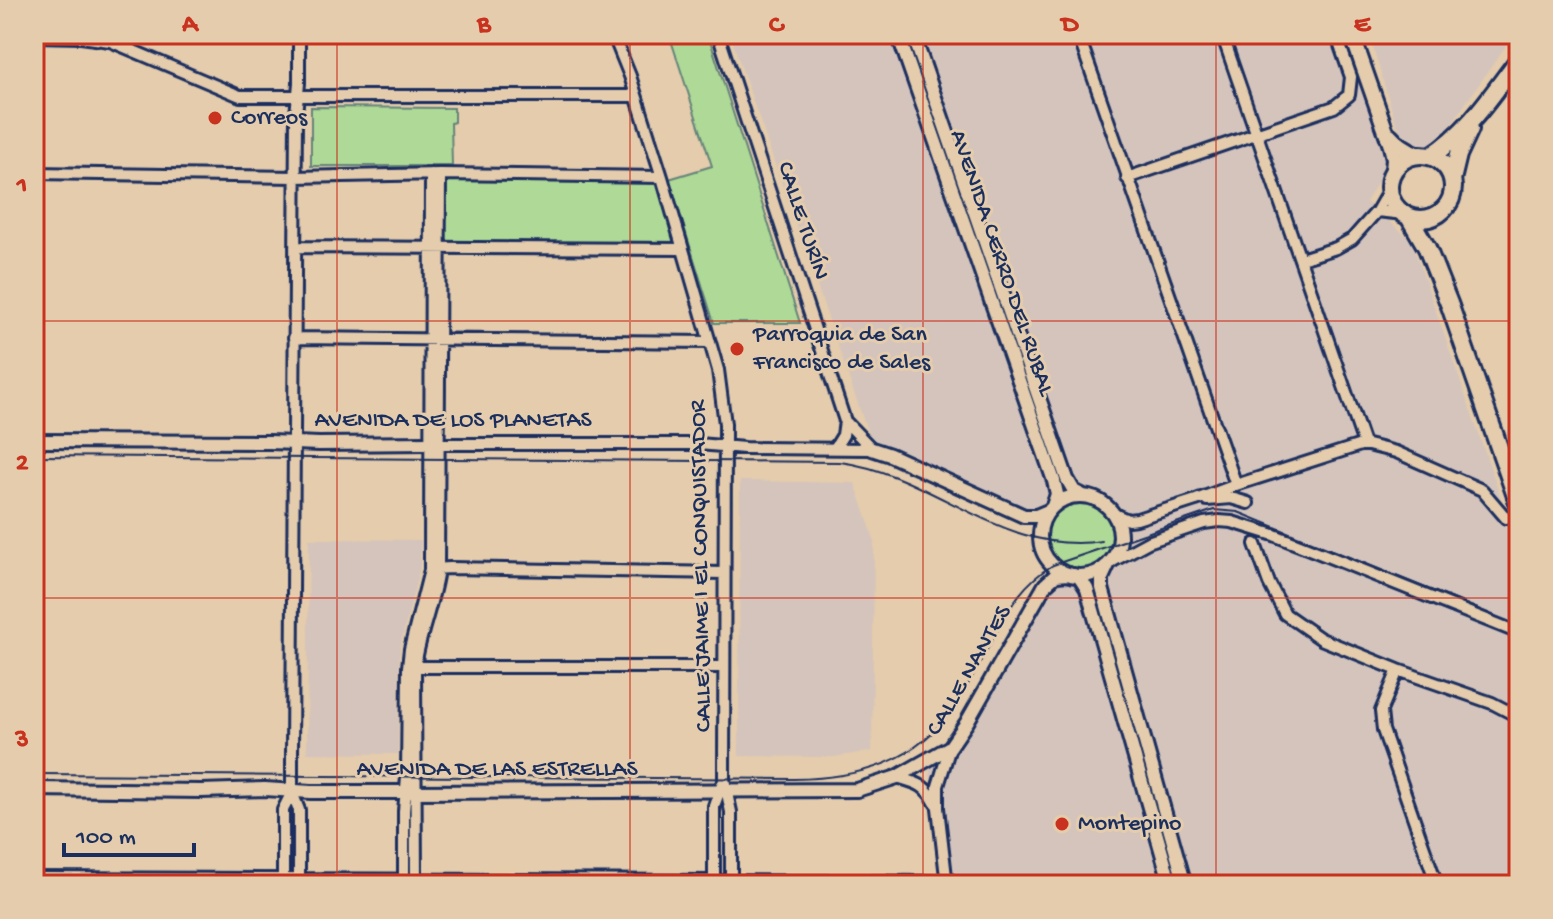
<svg xmlns="http://www.w3.org/2000/svg" width="1553" height="919" font-family="'Gochi Hand',sans-serif">
<rect width="100%" height="100%" fill="#e4ccac"/>
<filter id="ink" filterUnits="userSpaceOnUse"><feTurbulence type="fractalNoise" baseFrequency=".0125" numOctaves="2"/><feDisplacementMap in="SourceGraphic" scale="16" xChannelSelector="R" yChannelSelector="G"/><feConvolveMatrix kernelMatrix="1 2 1 2 8 2 1 2 1" color-interpolation-filters="sRGB"/></filter>
<g filter="url(#ink)">
<path fill="#d4c4bc" d="M730 34H1345L1390 161 1366 202 1411 240 1519 550V885H949L929 768 952 740 1048 576 1033 549 1035 523 876 456Z
M1369 34H1514L1437 144 1419 146 1403 139 1395 120Z
M740 481 855 483 874 539 872 751 833 757 739 756Z
M309 539 421 540 420 567 400 647 399 667 398 754 307 753Z"/>
<path fill="#afd996" stroke="#65847a" stroke-width="2" d="M669 34H708L800 323H714L669 179 712 166Z
M311 107 454 108V122L451 123 452 166H311Z
M440 178H662L682 248 439 247Z
M1048 536a32 32 0 1 1 64 0a32 32 0 1 1-64 0Z"/>
<g fill="none" stroke-linecap="round" stroke-linejoin="round">
<defs>
<path id="minor" d="M613 34 630 76 662 177 718 370 725 424 724 779 731 812V885
M718 34 845 421 843 435 835 448
M1078 34 1236 485
M34 36 81 37 110 41 240 96H636
M34 173 295 177 440 174 662 177
M1127 178 1334 107 1349 95 1351 77 1336 34
M1377 211 1404 214
M295 247 683 249
M1301 259 1336 248 1352 239 1377 211 1389 190
M294 338 710 342
M845 421 872 449
M435 444H699L744 448 872 449
M1364 444 1396 452 1482 490 1506 518
M1207 500 1231 498 1248 503
M1114 514 1128 520 1137 519 1196 500 1236 485 1364 444 1222 34
M1255 544 1269 583 1285 614 1321 639 1398 670 1492 703 1519 717
M1109 563 1148 542 1204 523 1219 521 1232 522 1274 535 1312 550 1519 633
M434 569 450 568 724 573
M410 667H723
M1398 670 1381 711 1383 730 1437 885
M897 777C917 783 926 784 936 804
M34 878 947 882
M299 883V810L292 792V754L296 115 299 83V34
M283 884V810L292 792
M404 885V811L407 777 408 667 410 649 430 570 431 174
M416 885 415 667C419 634 434 602 438 569L440 174
M714 885V806L722 784
M947 885 938 808V786L950 747"/>
<path id="tertiary" d="M898 34 1054 481 1057 494 1053 506
M913 34 1067 479 1074 491 1084 496
M34 441 270 442 319 444 431 443
M872 449 890 455 1024 516H1036L1048 511
M1040 536a40 40 0 1 1 80 0a40 40 0 1 1-80 0Z
M1108 565 1102 578V588L1185 885
M1074 575 1080 578 1087 589 1171 885
M34 789 201 791 265 789 311 792H406L857 790 897 777 950 747 967 722 1045 585 1056 575 1069 574"/>
<path id="secondary" d="M1352 34 1391 146 1394 158 1393 171
M1390 135C1398 145 1407 150 1419 155"/>
<path id="primary" d="M1389 187a32 32 0 1 1 64 0a32 32 0 1 1-64 0Z
M1431 156C1468 132 1492 95 1519 59
M1452 180 1458 155 1470 129
M1409 217 1427 248 1450 306 1519 505"/>
</defs>
<use href="#minor" stroke="#1b2f5e" stroke-width="16"/>
<use href="#tertiary" stroke="#1b2f5e" stroke-width="18"/>
<use href="#secondary" stroke="#1b2f5e" stroke-width="20"/>
<use href="#primary" stroke="#1b2f5e" stroke-width="22"/>
<use href="#minor" stroke="#e4ccac" stroke-width="10"/>
<use href="#tertiary" stroke="#e4ccac" stroke-width="12"/>
<use href="#secondary" stroke="#e4ccac" stroke-width="14"/>
<use href="#primary" stroke="#e4ccac" stroke-width="16"/>
<path stroke="#1b2f5e" stroke-width="2" d="M34 456 840 462C934 474 1003 557 1102 541
M34 774 794 779C860 778 917 763 955 705 969 685 980 662 992 640 1009 609 1021 584 1053 565L1214 510 1238 512 1490 614"/>
</g>
</g>
<path fill="none" stroke="#c8321e" stroke-width="2" stroke-opacity="0.55" d="M337 34V885M630 34V885M923 34V885M1216 34V885M34 321H1519M34 598H1519"/>
<g fill="#c8321e" stroke="#e4ccac" stroke-width="3">
<circle cx="215" cy="118" r="8"/>
<circle cx="737" cy="349" r="8"/>
<circle cx="1062" cy="824" r="8"/>
</g>
<g text-anchor="middle" dominant-baseline="central" stroke-width="6" stroke-linejoin="round" paint-order="stroke">
<g font-size="24" fill="#1b2f5e" stroke="#e4ccac" text-anchor="start">
<text x="231" y="118">Correos</text>
<text x="753" y="335">Parroquia de San<tspan x="753" dy="28">Francisco de Sales</tspan></text>
<text x="1078" y="824">Montepino</text>
</g>
<g font-size="24" fill="#1b2f5e" stroke="#e4ccac">
<text transform="translate(802 221) rotate(72)">CALLE TURÍN</text>
<text transform="translate(1001 263) rotate(71)">AVENIDA CERRO DEL RUBAL</text>
<text x="453" y="421">AVENIDA DE LOS PLANETAS</text>
<text transform="translate(702 566) rotate(-91)">CALLE JAIME I EL CONQUISTADOR</text>
<text transform="translate(970 671) rotate(-60)">CALLE NANTES</text>
<text x="497" y="770">AVENIDA DE LAS ESTRELLAS</text>
</g>
</g>
<rect width="1553" height="919" fill="none" stroke="#e4ccac" stroke-width="88"/>
<path d="M64 843v12h130v-12" fill="none" stroke="#1b2f5e" stroke-width="4"/>
<text x="76" y="843" font-size="24" fill="#1b2f5e" stroke="#e4ccac" stroke-width="6" paint-order="stroke">100 m</text>
<rect x="44" y="44" width="1465" height="831" fill="none" stroke="#c8321e" stroke-width="3"/>
<g font-size="26" text-anchor="middle" font-weight="bold" fill="#c8321e">
<text x="190" y="31">A</text>
<text x="484" y="31">B</text>
<text x="776" y="31">C</text>
<text x="1070" y="31">D</text>
<text x="1362" y="31">E</text>
<text x="22" y="192">1</text>
<text x="22" y="469">2</text>
<text x="22" y="746">3</text>
</g>
</svg>
